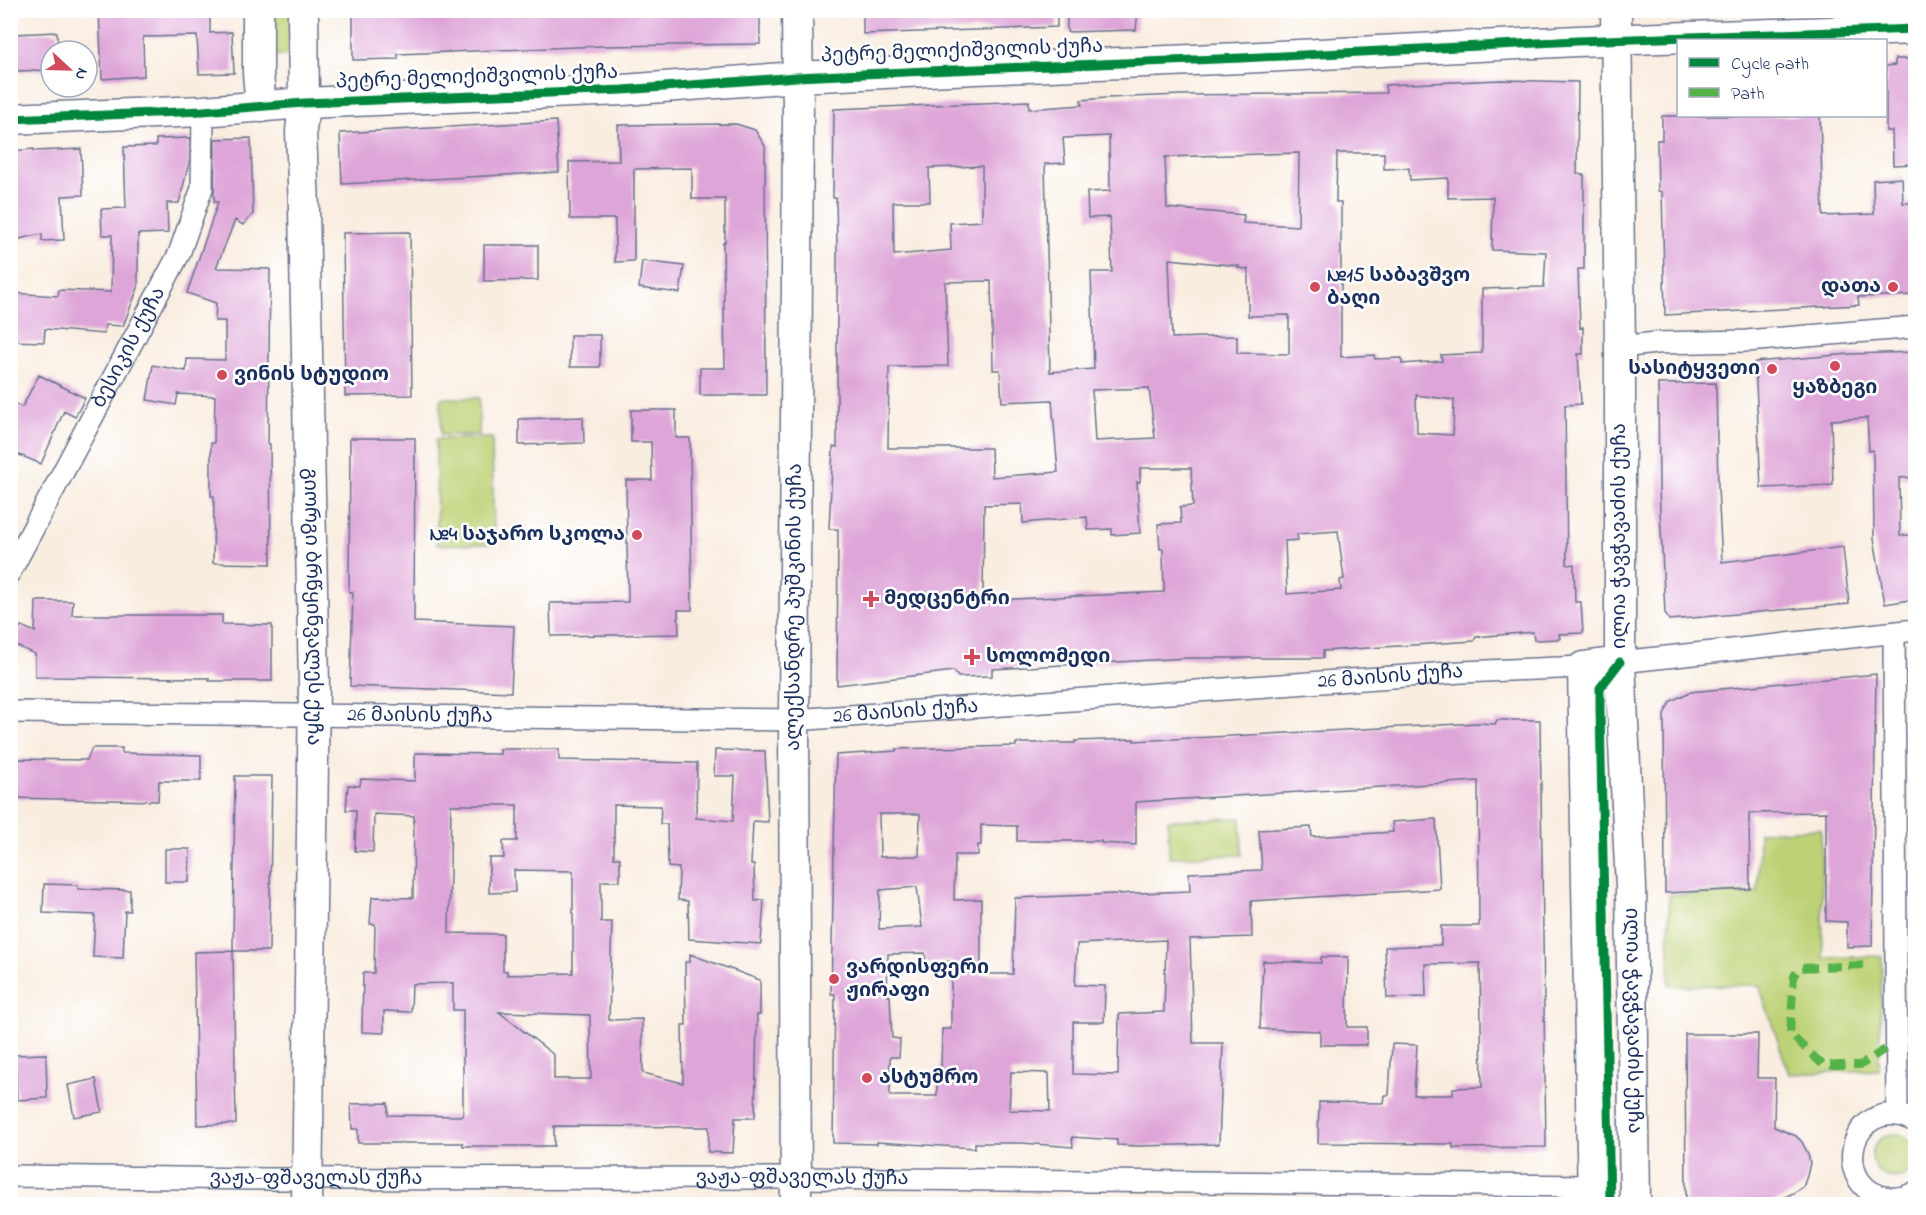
<svg xmlns="http://www.w3.org/2000/svg" width="1926" height="1215" font-family="'Indie Flower','Noto Sans Georgian',sans-serif">
<rect width="100%" height="100%" fill="#fff"/>
<filter id="ink" filterUnits="userSpaceOnUse"><feTurbulence type="fractalNoise" baseFrequency=".0167" numOctaves="2"/><feDisplacementMap in="SourceGraphic" scale="12" xChannelSelector="R" yChannelSelector="G"/><feConvolveMatrix kernelMatrix="1 2 1 2 8 2 1 2 1" color-interpolation-filters="sRGB"/></filter>
<filter id="wash" filterUnits="userSpaceOnUse"><feTurbulence type="fractalNoise" baseFrequency=".008" numOctaves="4" result="noise"/><feDisplacementMap in="SourceGraphic" scale="24" xChannelSelector="R" yChannelSelector="G"/><feGaussianBlur stdDeviation="1.35" result="paint"/><feColorMatrix in="noise" values="0 0 0 0 0 0 0 0 0 0 0 0 0 0 0 0 0 1.4 0 .05"/><feComposite in="paint" operator="in"/></filter>
<g filter="url(#wash)">
<rect width="100%" height="100%" fill="#f9ede0"/>
<path fill="#bdd276" stroke="#6c806a" stroke-width="1.5" d="M274 11H294V51L288 56 275 55 270 51V17Z
M441 398H479V435H441Z
M492 438 494 544 437 545 436 439Z
M1241 818 1242 855 1169 857 1168 820Z
M1821 829 1823 958 1882 956 1879 1070 1789 1074 1759 985 1669 986V895L1758 892 1759 832Z
M1872 1156a22 22 0 1 1 44 0a22 22 0 1 1-44 0Z"/>
<g id="blocks">
<path fill="#dea5d8" fill-rule="evenodd" d="M99 10H210V33L232 32 234 73 199 74 197 36 143 37 144 76 102 79Z
M353 10H760V44L602 46 398 54V59L353 60Z
M863 10H1057V27L863 34Z
M1067 10H1138L1136 30 1067 32Z
M57 32 58 51H51V70L15 71 14 34Z
M1895 59H1916V164L1893 165 1892 131H1886V66L1895 65Z
M1501 80 1578 82 1577 174 1584 175V269H1578L1580 328 1583 327V354H1578L1581 404 1565 405 1567 565 1574 564 1575 602H1581L1583 633 1559 634 1560 639 1534 640 1533 632 1476 637 1474 641 1323 651V658H1188L992 669V676L958 677 954 671 837 685 838 529H829L833 447H837V245L836 198H833L834 109 1029 101V109L1082 105 1081 100 1106 98 1181 95 1386 93 1385 85ZM1109 136 1110 191 1087 192 1088 218 1110 217 1112 272H1091L1094 369 1050 372 1045 164 1065 163 1063 138ZM1299 153 1298 226 1243 223 1244 215 1167 208 1165 157ZM1337 153H1384V169L1409 168 1410 180 1448 178V198L1493 197 1492 250 1546 252 1544 287 1482 289V353L1441 355 1442 361 1402 364V358L1375 359 1374 355 1341 357V202H1336ZM982 166V221L950 223 951 250 894 255 893 202H930L929 168ZM1169 259 1239 266 1238 268 1248 269V316L1289 315V354L1237 353V336L1172 338ZM991 281 993 370H1000L1002 402 1052 400 1058 472 992 477 991 448H888L889 367 948 366 945 282ZM1149 388 1155 438 1095 441 1092 390ZM1416 395 1454 400 1453 435 1417 433ZM1140 468H1191L1193 506 1180 507 1181 523 1158 524 1160 549H1163L1164 592 992 600V598L983 599 984 505 1022 504 1023 523 1087 517 1088 530 1112 529V535L1140 533 1137 482H1140ZM1338 531 1344 579 1340 580 1341 590 1287 594 1285 541 1298 540 1297 534Z
M1662 116H1820L1823 216 1874 214 1873 180 1902 178 1903 203H1916V295L1858 297 1859 305 1665 315 1662 192 1658 191 1657 140H1662Z
M556 121 559 172 342 184 340 133Z
M736 124 755 130 765 146 766 395H700V368H725L723 243 725 242V199H692V168L634 169V261L615 262V219H570L569 162 619 161 618 125Z
M190 138V159L179 203H167L168 233 138 234V288L123 326 105 325 104 334 45 329 44 342 10 341V293L58 296 59 290 111 292 112 235H102L101 209 126 208 124 147 156 146V139Z
M251 138 253 214 243 225 235 220 216 268 270 269 268 444H270L271 564 213 563 214 496H211V443H214L215 396 178 394 176 405 147 400 153 365 186 371 187 359 225 360V321H215L216 303 187 293 218 202H214L215 139Z
M34 149V151L81 149 83 195 62 196 64 240 42 241V234L10 241V151Z
M410 232 412 395 345 396 343 233Z
M484 245H538V280L484 281Z
M642 261 684 266 680 293 639 288Z
M570 335H600V367H570Z
M1916 352V477L1899 478 1900 536 1916 534V599L1885 604 1874 538 1873 450 1869 451 1867 418 1831 420 1833 485 1761 488 1755 362 1850 354Z
M39 375 85 398 75 417 64 411 41 464 10 451V402L22 407Z
M1716 383 1718 488 1722 562 1843 547 1849 604 1669 620 1665 613 1659 489 1658 384Z
M631 410H676V438H690L692 610H678L679 634 551 636 550 603 628 602 626 480H652L651 442H631Z
M583 417 584 443 519 445V419Z
M350 438H415L414 622 514 626 511 692 350 686 353 592H349Z
M36 601H73L72 615H222V624L272 625V681H209V678L35 677V654L12 644 21 626 35 632Z
M1876 674 1872 946 1847 947V922L1826 921V812L1749 813 1750 889 1665 893 1664 714 1671 701 1690 692Z
M1497 720H1540L1546 1147 1453 1148V1144L1318 1143 1319 1102 1384 1103 1385 1095H1389L1392 1044 1417 1045 1414 1095H1453V1088L1482 1087 1480 963 1425 964 1426 997 1387 998 1385 947 1441 945V926H1479L1478 781 1136 802V845L1101 843V841H1017V826L981 825V845H978V855H955L954 900 981 899V974H1013L1015 898 1190 891 1189 873 1262 870 1259 830 1311 827 1312 837 1393 832 1392 822 1436 819 1440 889 1251 901 1252 937 1190 939 1193 1043H1223L1219 1144 1138 1146 1117 1145V1140L1072 1137 1073 1147 1022 1143H975V1148L877 1142V1144L833 1143 835 994H831L836 755 896 751V749L1016 746V743H1075V741L1134 739V741L1478 723 1495 724ZM879 814H920L919 856 880 857ZM917 887 922 927 879 929 880 890ZM1166 940 1164 1012 1119 1014 1118 1075 1073 1074V1022H1104L1105 986 1075 985 1077 944ZM925 953 926 964 951 961V1029H942L941 1069H937V1096H890V1057H899L900 1039 892 1038 890 996H887L888 954ZM1011 1072 1049 1073 1050 1111 1009 1110Z
M92 748H122V753L201 755V781H159L158 801 10 798V759L87 760Z
M500 749H559V760L697 763 696 818 733 821 735 776H714L715 750 765 751 768 822 753 821 751 865H754L755 901 764 900 761 944 689 939 688 901 678 900 679 868 668 867 667 824H660L661 806 614 805V858H620V881H601V922H612L609 1020 642 1019 643 1073 683 1083 682 1025H686L685 962H690V954L760 980V1015H757L755 1118H735L733 1153 708 1152 709 1127 554 1126V1146H463V1143H358V1129H352L351 1104 388 1103V1115L463 1116V1010H453V983L412 984 411 1012 384 1011V1033L362 1032 363 973H374L375 924H370L372 897 413 898 414 816 374 814 373 852 355 851 356 810H346L348 785 360 786 361 779 415 781V753L500 754ZM451 805H517V841H503L504 858H489V893L515 892 514 870 573 871V973L507 975V971H503V934L449 933ZM499 1012 590 1015 591 1079H554V1055Z
M235 776H272L269 951H233Z
M165 849H190L189 882H165Z
M44 884 78 885V889L130 890V911H125L123 958 93 957 95 915 43 913Z
M233 951 236 1124 197 1125 194 952Z
M1321 957H1348L1347 1027H1367V1045H1320V1031L1260 1029 1263 961 1321 963Z
M1685 1034H1758L1757 1078H1775L1774 1127 1796 1136 1802 1142 1808 1154 1810 1163 1807 1176 1803 1187 1795 1192 1771 1204H1686Z
M46 1054 47 1098 17 1100 15 1055Z
M96 1079 102 1112 74 1117 68 1085Z"/>
</g>
</g>
<g filter="url(#ink)">
<use href="#blocks" fill-opacity="0" stroke="#69728c" stroke-width="1.5"/>
<g fill="none" stroke-linecap="round" stroke-linejoin="round">
<defs>
<g id="street">
<path d="M1620 347 1656 343 1746 341 1916 327"/>
<path id="s1" d="M10 572 179 254 202 188 203 111"/>
<path d="M1894 633 1897 1114"/>
<path d="M1620 662 1916 630"/>
<path id="s2" d="M10 712 794 720 1462 672 1583 667"/>
<path d="M1916 1121C1910 1119 1903 1116 1898 1115 1846 1108 1833 1190 1889 1198 1898 1199 1907 1197 1916 1192"/>
<path id="s3" d="M10 1176 270 1179 795 1178 1593 1186"/>
</g>
<g id="secondary">
<path d="M258 10V73L261 107"/>
<path id="s4" d="M303 10 304 103 301 131 304 209 314 685 307 1204"/>
<path id="s5" d="M1616 10 1620 347V662L1631 887 1635 1204"/>
<path d="M10 119 203 111 304 103 623 90 797 77 928 71 1241 58 1577 41 1916 29"/>
<path id="s6" d="M796 1204 794 720 798 121 797 10"/>
<path d="M1593 1204 1583 667 1620 662"/>
</g>
</defs>
<use href="#street" stroke="#69728c" stroke-width="24"/>
<use href="#secondary" stroke="#69728c" stroke-width="33"/>
<use href="#street" stroke="#fff" stroke-width="21"/>
<use href="#secondary" stroke="#fff" stroke-width="30"/>
<path stroke="#55b248" stroke-width="8" stroke-dasharray="15 8" stroke-linecap="butt" d="M1863 965 1799 968 1794 976 1790 1034 1823 1065H1861L1885 1049"/>
<defs>
<path id="cycleway" d="M10 119 203 111 304 103 623 90 797 77 928 71 1241 58 1577 41 1916 29
M1610 1204 1600 708V688L1620 662"/>
</defs>
<use href="#cycleway" stroke="#fff" stroke-width="13"/>
<use href="#cycleway" stroke="#00873e" stroke-width="9"/>
</g>
</g>
<g fill="#d1495b" stroke="#fff" stroke-width="2">
<circle cx="1315" cy="287" r="6"/>
<circle cx="1893" cy="287" r="6"/>
<circle cx="1835" cy="366" r="6"/>
<circle cx="1772" cy="369" r="6"/>
<circle cx="222" cy="375" r="6"/>
<circle cx="637" cy="535" r="6"/>
<path d="M868 590h6v6h6v6h-6v6h-6v-6h-6v-6h6z"/>
<path d="M969 648h6v6h6v6h-6v6h-6v-6h-6v-6h6z"/>
<circle cx="834" cy="979" r="6"/>
<circle cx="867" cy="1078" r="6"/>
</g>
<g text-anchor="middle" dominant-baseline="central" stroke-width="5" stroke-linejoin="round" paint-order="stroke">
<g font-size="20" fill="#1b2f5e" stroke="#fff">
<text transform="translate(962 52) rotate(-2)">პეტრე მელიქიშვილის ქუჩა</text>
<text transform="translate(477 78) rotate(-2)">პეტრე მელიქიშვილის ქუჩა</text>
<text stroke="none"><textPath href="#s1" startOffset="254">ბესიკის ქუჩა</textPath></text>
<text transform="translate(1620 536) rotate(-90)">ილია ჭავჭავაძის ქუჩა</text>
<text stroke="none"><textPath href="#s4" startOffset="597">გიორგი ბრწყინვალეს ქუჩა</textPath></text>
<text stroke="none"><textPath href="#s6" startOffset="597">ალექსანდრე პუშკინის ქუჩა</textPath></text>
<text stroke="none"><textPath href="#s2" startOffset="1382">26 მაისის ქუჩა</textPath></text>
<text stroke="none"><textPath href="#s2" startOffset="896">26 მაისის ქუჩა</textPath></text>
<text stroke="none"><textPath href="#s2" startOffset="410">26 მაისის ქუჩა</textPath></text>
<text stroke="none"><textPath href="#s5" startOffset="1011">ილია ჭავჭავაძის ქუჩა</textPath></text>
<text stroke="none"><textPath href="#s3" startOffset="306">ვაჟა-ფშაველას ქუჩა</textPath></text>
<text stroke="none"><textPath href="#s3" startOffset="792">ვაჟა-ფშაველას ქუჩა</textPath></text>
</g>
<g font-size="20" font-weight="bold" fill="#1b2f5e" stroke="#fff" text-anchor="start">
<text x="1327" y="276">№15 საბავშვო<tspan x="1327" dy="23">ბაღი</tspan></text>
<text x="1881" y="287" text-anchor="end">დათა</text>
<text x="1760" y="369" text-anchor="end">სასიტყვეთი</text>
<text x="234" y="375">ვინის სტუდიო</text>
<text x="1835" y="388" text-anchor="middle">ყაზბეგი</text>
<text x="625" y="535" text-anchor="end">№4 საჯარო სკოლა</text>
<text x="884" y="599">მედცენტრი</text>
<text x="986" y="657">სოლომედი</text>
<text x="846" y="968">ვარდისფერი<tspan x="846" dy="23">ჟირაფი</tspan></text>
<text x="879" y="1078">ასტუმრო</text>
</g>
</g>
<rect width="1926" height="1215" fill="none" stroke="#fff" stroke-width="36"/>
<rect x="1677" y="39" width="210" height="78" fill="#ffffff" stroke="#a4acbf" stroke-width="1.5"/>
<rect x="1689" y="58" width="30" height="9" fill="#00873e" stroke="#a4acbf" stroke-width="1.5"/>
<text x="1731" y="69" font-size="18" fill="#1b2f5e">Cycle path</text>
<rect x="1689" y="88" width="30" height="9" fill="#55b248" stroke="#a4acbf" stroke-width="1.5"/>
<text x="1731" y="99" font-size="18" fill="#1b2f5e">Path</text>
<g transform="translate(69 69) rotate(112)"><circle r="28" fill="#ffffff" stroke="#a4acbf" stroke-width="1.5"/>
<path d="M0-4.5L10 22L0 15L-10 22Z" fill="#d1495b"/>
<text y="-9" font-size="16" font-weight="bold" text-anchor="middle" fill="#1b2f5e">N</text>
</g>
</svg>
